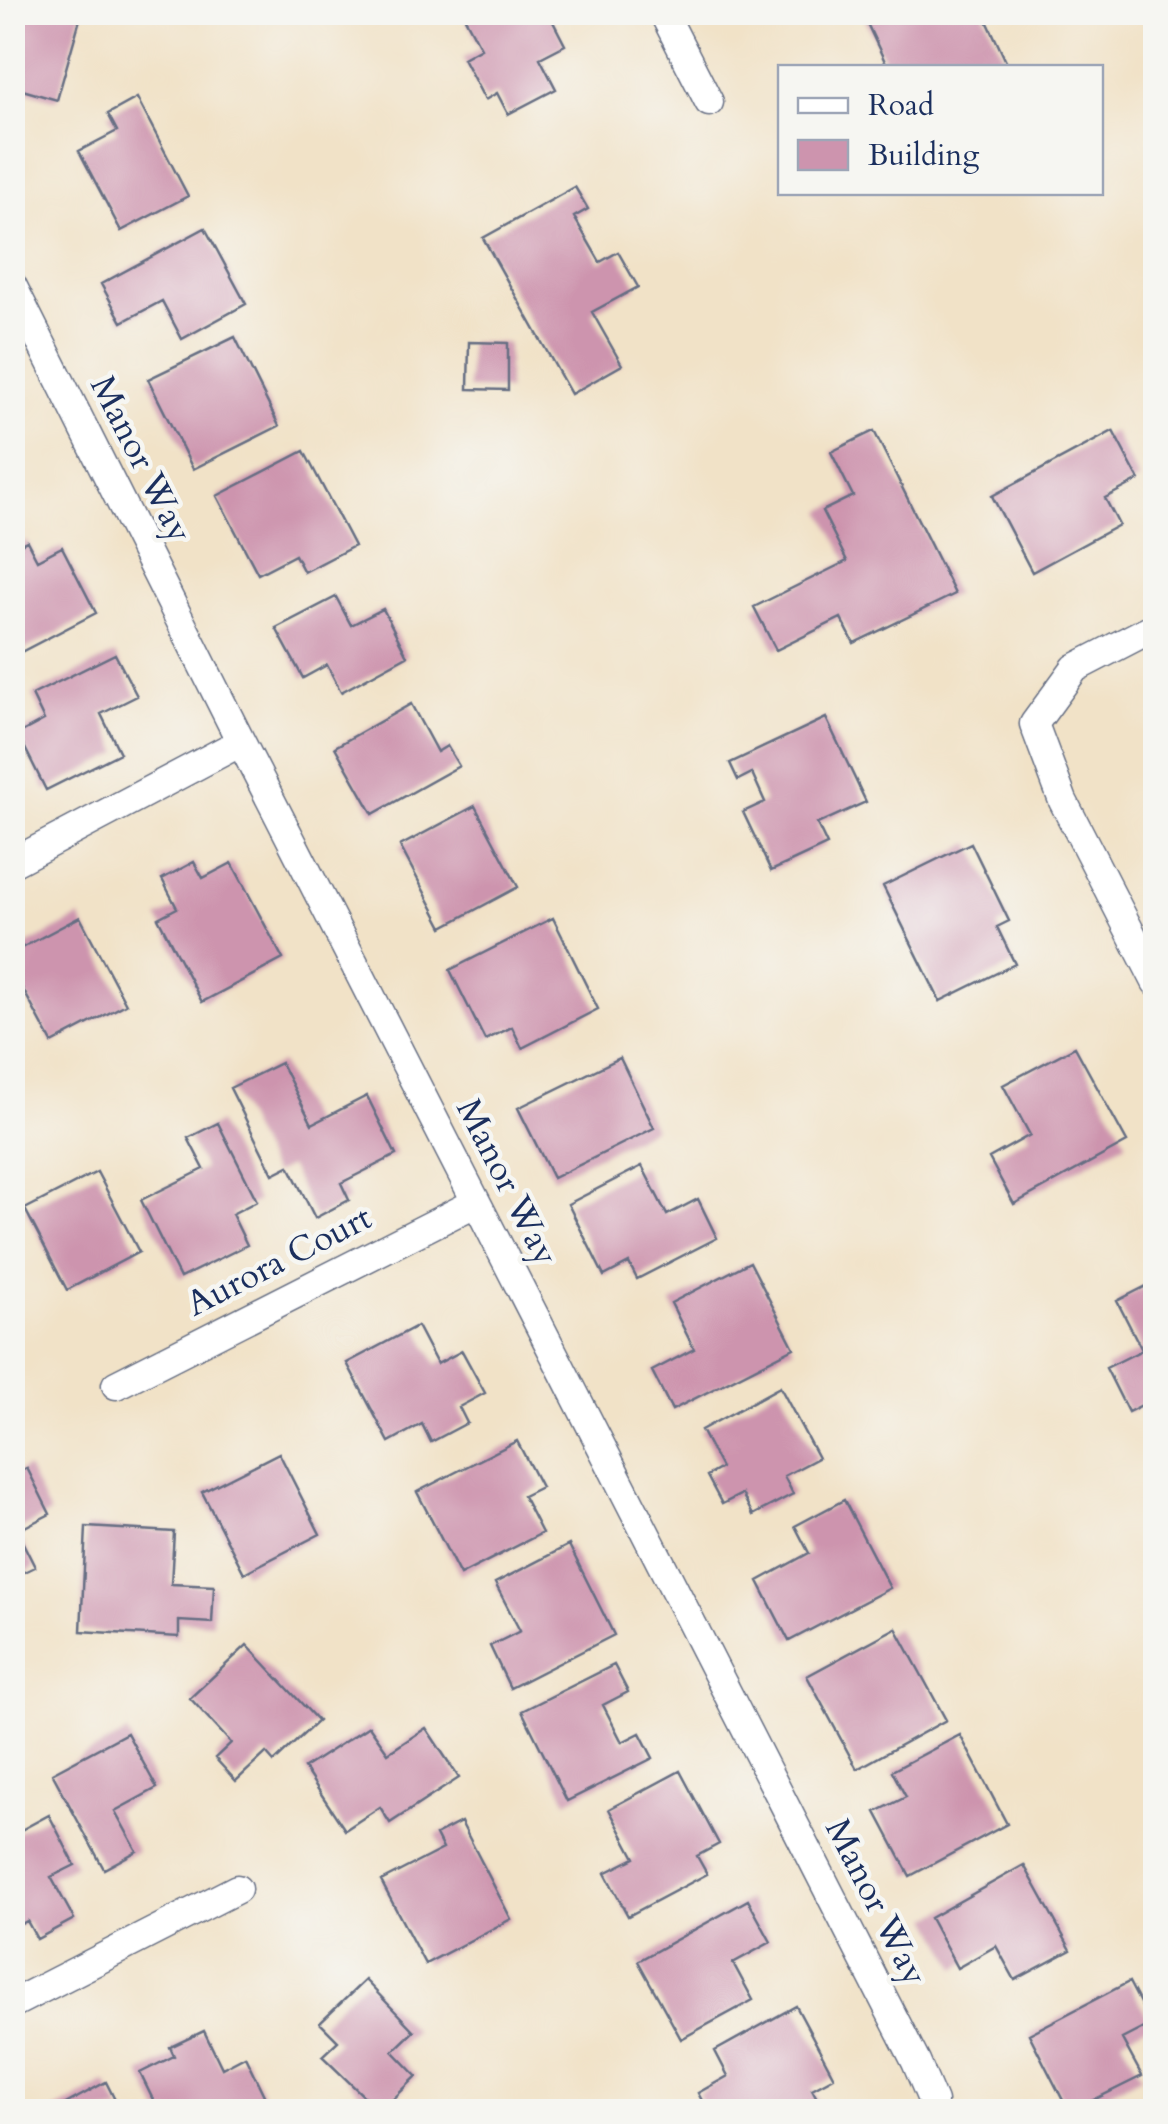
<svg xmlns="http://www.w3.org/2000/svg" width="1168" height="2124" font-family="Cardo,serif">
<rect width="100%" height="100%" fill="#f6f6f2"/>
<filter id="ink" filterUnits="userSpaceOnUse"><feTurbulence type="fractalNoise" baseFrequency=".01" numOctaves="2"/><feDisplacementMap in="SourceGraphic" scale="20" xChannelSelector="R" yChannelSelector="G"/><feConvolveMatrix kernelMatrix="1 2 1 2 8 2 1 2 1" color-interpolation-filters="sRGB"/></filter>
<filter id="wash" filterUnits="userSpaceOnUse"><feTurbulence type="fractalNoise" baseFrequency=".0048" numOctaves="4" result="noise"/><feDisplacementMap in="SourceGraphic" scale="40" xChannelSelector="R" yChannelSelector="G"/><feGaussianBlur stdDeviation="2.25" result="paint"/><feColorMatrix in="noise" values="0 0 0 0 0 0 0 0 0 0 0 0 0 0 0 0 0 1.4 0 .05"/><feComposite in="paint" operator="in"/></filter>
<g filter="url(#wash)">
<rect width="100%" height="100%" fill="#f1e2c7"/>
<g id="blocks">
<path fill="#cd94ae" d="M12 12H82L57 100 12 87Z
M462 12H548L565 45 540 58 556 89 508 114 497 93 485 100 463 58 481 48Z
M879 12H983L1009 68H888L865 19Z
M137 98 188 196 121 231 79 151 117 131 108 114Z
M575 187 588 209 574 217 600 262 618 252 638 287 592 312 622 365 571 394 483 238Z
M205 228 246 304 182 339 162 301 122 322 101 284Z
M235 337 279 426 193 469 148 379Z
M469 342 508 343V390L468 389Z
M874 431 955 594 854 643 841 618 776 650 754 607 847 561 822 511 853 496 831 452Z
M1113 431 1139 480 1105 498 1119 525 1032 572 992 496Z
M304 451 354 546 304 572 295 555 258 574 217 496Z
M27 541 37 560 62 547 96 613 19 653 12 639V548Z
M336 597 351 625 383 609 407 656 341 692 327 665 303 678 276 628Z
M115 654 137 696 101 714 120 753 46 790 18 734 44 720 32 695Z
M411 704 437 752 447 746 459 766 373 814 335 747Z
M826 718 866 802 817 824 827 845 771 871 743 812 765 802 752 773 738 780 730 763Z
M475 806 518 887 443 927 400 846Z
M971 843 1009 921 997 927 1015 964 940 1001 883 886Z
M194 862 203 878 232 863 283 959 202 1002 158 918 177 908 162 879Z
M80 917 126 1004 52 1043 12 969V953Z
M553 918 598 1009 522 1048 512 1027 485 1040 450 970Z
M1075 1047 1127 1142 1014 1204 989 1158 1030 1135 1003 1085Z
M620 1058 654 1128 553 1178 518 1108Z
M281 1063 312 1124 367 1096 396 1155 341 1183 349 1200 315 1218 289 1166 273 1174 230 1088Z
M218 1123 257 1201 232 1214 247 1245 180 1278 141 1200 204 1169 188 1138Z
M642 1166 667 1215 698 1199 717 1238 637 1279 629 1263 604 1276 568 1204Z
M97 1172 139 1252 67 1290 25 1209Z
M750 1262 794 1348 672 1410 652 1371 694 1349 671 1303Z
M1156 1281V1415L1148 1402 1128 1412 1106 1368 1142 1350 1117 1301Z
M417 1326 437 1364 462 1351 485 1393 459 1407 467 1423 431 1442 422 1424 389 1442 347 1363Z
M780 1387 818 1458 784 1476 793 1494 753 1515 742 1494 722 1504 707 1476 721 1468 701 1430Z
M517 1441 541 1487 523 1496 542 1533 460 1575 417 1492Z
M279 1453 320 1534 244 1573 202 1492Z
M27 1468 50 1514 17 1531 35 1567 12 1578V1475Z
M844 1500 890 1588 789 1641 758 1581 809 1553 795 1526Z
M86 1527 174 1532 171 1584 214 1586 212 1623 179 1621V1637L81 1631Z
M569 1545 614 1635 510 1688 490 1646 520 1631 495 1583Z
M896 1628 946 1720 857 1769 807 1676Z
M247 1645 318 1721 274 1762 266 1753 236 1781 215 1758 231 1743 190 1698Z
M614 1665 628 1692 603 1705 622 1742 640 1733 653 1758 567 1801 522 1711Z
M369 1726 388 1753 426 1728 459 1778 390 1823 380 1807 345 1830 304 1768Z
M127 1733 157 1788 115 1811 137 1851 104 1869 52 1773Z
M960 1735 1007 1824 910 1876 876 1812 906 1797 892 1771Z
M680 1771 719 1844 697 1856 707 1874 628 1916 605 1873 635 1858 609 1809Z
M49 1815 75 1865 51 1877 74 1919 37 1939 27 1921 12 1929V1835Z
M461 1822 511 1919 425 1964 381 1881 443 1849 436 1835Z
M1024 1865 1071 1950 1015 1980 996 1946 957 1968 930 1918Z
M748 1900 771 1942 733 1963 753 2000 681 2039 638 1961Z
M365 1980 414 2031 393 2051 417 2076 380 2112 322 2056 338 2041 320 2023Z
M1129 1982 1151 2024 1122 2039 1142 2076 1069 2112 1029 2034Z
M796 2006 834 2077 812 2089 819 2102 802 2112H708L698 2093 728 2076 715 2051Z
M204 2031 222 2068 245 2056 272 2112H159L140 2073 174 2056 170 2047Z
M106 2082 121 2112H51Z"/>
</g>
</g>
<g filter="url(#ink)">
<use href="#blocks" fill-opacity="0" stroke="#666e83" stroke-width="2.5"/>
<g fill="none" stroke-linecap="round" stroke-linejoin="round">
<defs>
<path id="minor" d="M663 12 709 102
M12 285 241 742 916 2062 933 2102 931 2112
M1156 626 1075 668 1034 724 1063 801 1156 982
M12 863 241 742
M116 1385 475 1203
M12 2004 237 1889"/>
</defs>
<use href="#minor" stroke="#666e83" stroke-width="31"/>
<use href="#minor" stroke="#fff" stroke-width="28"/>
</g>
</g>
<g text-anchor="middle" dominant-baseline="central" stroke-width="9" stroke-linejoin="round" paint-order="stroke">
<g font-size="35" fill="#1b2f5e" stroke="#f6f6f2">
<text transform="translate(141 459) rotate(63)">Manor Way</text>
<text transform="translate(507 1182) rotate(63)">Manor Way</text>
<text transform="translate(279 1261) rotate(-27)">Aurora Court</text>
<text transform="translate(876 1902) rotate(63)">Manor Way</text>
</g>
</g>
<rect width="1168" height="2124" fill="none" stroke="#f6f6f2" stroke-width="50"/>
<rect x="778" y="65" width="325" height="130" fill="#f6f6f2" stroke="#9ea6b7" stroke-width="2.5"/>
<rect x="798" y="98" width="50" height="15" fill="#ffffff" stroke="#9ea6b7" stroke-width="2.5"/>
<text x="868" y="115" font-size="30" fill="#1b2f5e">Road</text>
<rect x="798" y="140" width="50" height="30" fill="#cd94ae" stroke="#9ea6b7" stroke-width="2.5"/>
<text x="868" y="165" font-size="30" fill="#1b2f5e">Building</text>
</svg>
